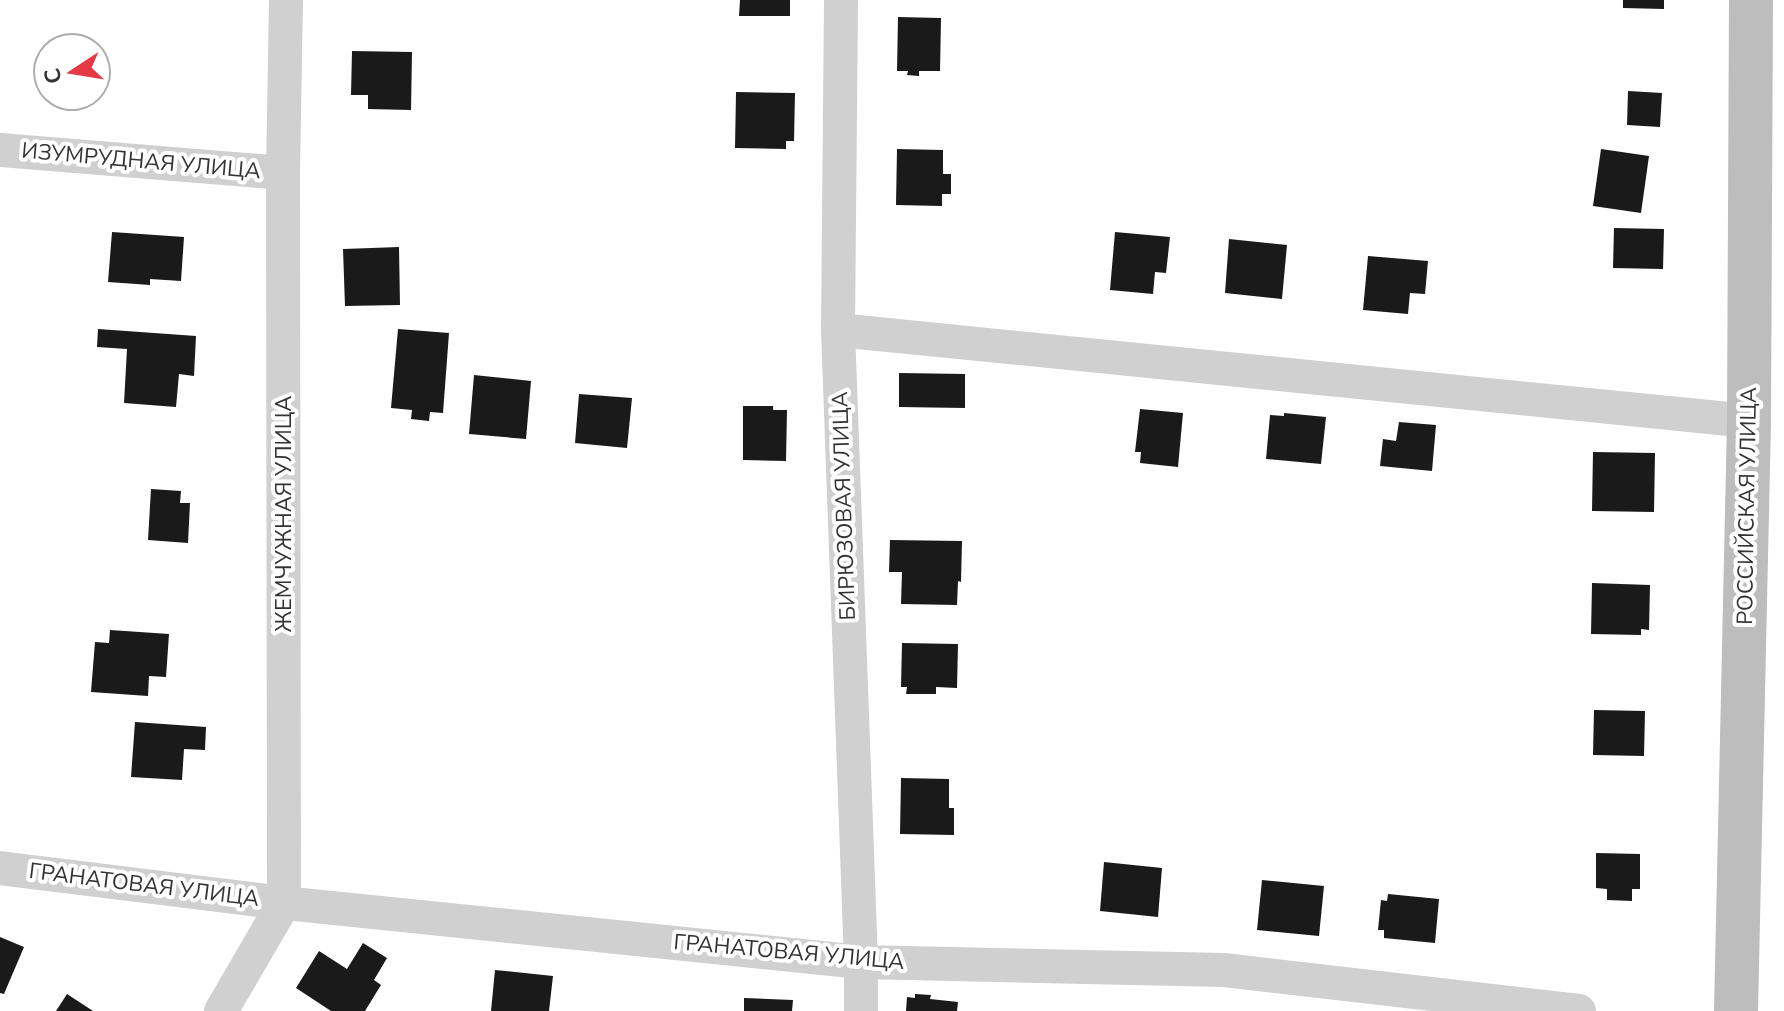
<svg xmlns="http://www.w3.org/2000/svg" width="1784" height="1011" font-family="'Nunito Sans',sans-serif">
<rect width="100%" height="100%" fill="#fff"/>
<path fill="#1a1a1a" d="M740 0H790V16H739Z
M1623 0H1664V9L1623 8Z
M898 17 941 18 940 71H919V76L907 75 908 71H897Z
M352 51 412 52 411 110 368 109V95H351Z
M1628 91 1662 93 1660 127 1627 125Z
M736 92 795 93 794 141H786V149L735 148Z
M897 149 943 150V174H951V194H942V206L896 205Z
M1601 149 1649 156 1641 213 1593 206Z
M1614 228 1664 229 1663 269 1613 268Z
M112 232 184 237 181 281 150 279V285L108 282Z
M1115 232 1170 237 1166 273 1155 272 1153 294 1110 290Z
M1229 239 1287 245 1282 299 1225 293Z
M399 247 400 305 345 306 343 249Z
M1368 256 1428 261 1425 294 1410 293 1408 314 1363 310Z
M98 329 196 336 194 376 179 374 176 407 124 403 127 349 97 347Z
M398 329 449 333 443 413 430 412 429 421 411 419 412 410 391 408Z
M899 373 965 374V408L899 407Z
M474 375 531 381 526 439 469 434Z
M579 394 632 398 627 448 575 443Z
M743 406H773V410H787L786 461 743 460Z
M1140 409 1183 413 1178 467 1140 463 1141 452H1135Z
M1284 413 1326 417 1321 464 1266 459 1270 415 1284 416Z
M1399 422 1436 425 1432 471 1380 466 1383 439 1396 441Z
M1593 452 1655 453 1654 512 1592 511Z
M151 489 181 491 180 503H190L188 543 148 540Z
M890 540 962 541 961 582 958 581 957 605 901 604 902 572H889Z
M1592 583 1650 585 1649 630 1641 629V635L1591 634Z
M110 630 169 634 166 677 149 676 148 696 91 692 95 642 109 643Z
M902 643 958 644 957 688 936 687V694H906L907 687H901Z
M1594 710 1645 711 1644 756 1593 755Z
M135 722 206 727 205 750 184 749 182 780 131 777Z
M901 778 949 779V808H954V835L900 834Z
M1596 853 1640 854V889H1632V901L1607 900V889L1596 888Z
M1104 862 1162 868 1158 917 1100 911Z
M1262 880 1324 886 1319 936 1257 930Z
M1388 894 1439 899 1435 943 1384 938V930H1378L1381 900 1387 901Z
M0 937 24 947 4 994 0 993Z
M363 943 387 958 374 980 381 985 365 1011H331L296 988 319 951 347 969Z
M495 970 553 976 549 1011H491Z
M67 994 93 1011H56Z
M915 994 931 995 930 999 958 1002 957 1011H906L907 997 915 998Z
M744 998 793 1000 792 1011H744Z"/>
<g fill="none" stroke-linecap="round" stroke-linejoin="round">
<path stroke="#d0d0d0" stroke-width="34" d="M841 0 838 330 861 962V1011
M0 150 283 173
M838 330 1749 421
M0 868 284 903 861 962 1224 970 1579 1011
M221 1011 284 903 283 173 286 0"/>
<path stroke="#bdbdbd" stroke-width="44" d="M1736 1011 1749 421 1751 0"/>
</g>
<g text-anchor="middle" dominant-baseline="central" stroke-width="8" stroke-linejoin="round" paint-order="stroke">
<g font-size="22" fill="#333" stroke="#fff">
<text transform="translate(141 161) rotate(5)">ИЗУМРУДНАЯ УЛИЦА</text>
<text transform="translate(844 506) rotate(-92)">БИРЮЗОВАЯ УЛИЦА</text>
<text transform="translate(1747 506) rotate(-89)">РОССИЙСКАЯ УЛИЦА</text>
<text transform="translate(284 514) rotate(-90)">ЖЕМЧУЖНАЯ УЛИЦА</text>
<text transform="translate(144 885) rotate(7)">ГРАНАТОВАЯ УЛИЦА</text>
<text transform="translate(789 952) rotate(5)">ГРАНАТОВАЯ УЛИЦА</text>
</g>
</g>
<g transform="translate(72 72) rotate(258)"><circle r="38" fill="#ffffff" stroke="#adadad" stroke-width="2"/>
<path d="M0-6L14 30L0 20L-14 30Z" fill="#e63946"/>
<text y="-12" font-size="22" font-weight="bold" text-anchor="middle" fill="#333333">С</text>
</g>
</svg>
